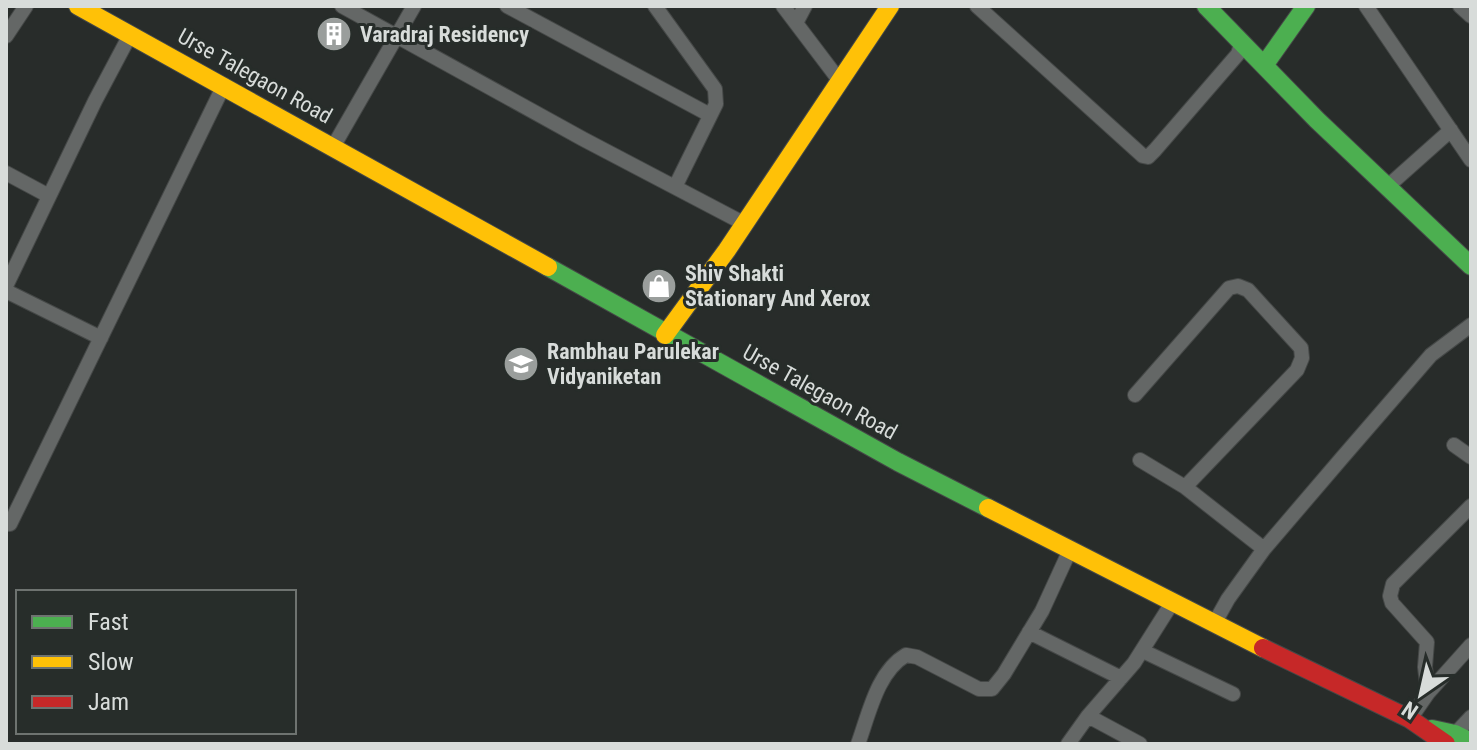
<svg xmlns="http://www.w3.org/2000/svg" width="1477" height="750" font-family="'Roboto Condensed',sans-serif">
<rect width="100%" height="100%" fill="#282c2a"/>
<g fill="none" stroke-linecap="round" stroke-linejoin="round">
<defs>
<path id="street" d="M342 6 583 139 745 224
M507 6 710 115
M655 6 715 89 716 104 675 187
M783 6 839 80
M977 6 1143 156 1148 157 1155 150 1238 54 1242 41
M1366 6 1471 160
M1460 6 1471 16
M796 23 805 6
M6 36 26 6
M333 147 414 6
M6 173 49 196
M1387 187 1451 130
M6 286 95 101 130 35
M6 291 101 338
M1135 395 1229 288 1238 286 1248 290 1301 348 1302 358 1297 370 1185 487
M1454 445 1471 457
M1140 460 1185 487 1264 549
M10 524 224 85
M1214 624 1228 599 1264 549 1341 459 1431 355 1471 325
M1029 632 1121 678
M1143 651 1233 694
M1428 693 1471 645
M1088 716 1140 744
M1410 719 1428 693 1425 667 1427 642 1392 603 1390 596 1393 584 1471 506
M1455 734 1471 717
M858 744C869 714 877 672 906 655L917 657 979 689H992L1004 674 1042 611 1070 550
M1068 744 1088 716 1134 663 1172 603"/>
<path id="fast" d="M1206 6 1317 120 1471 266
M1265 64 1306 6
M548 267 898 462 988 508
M1432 729 1455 734 1471 742"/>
<path id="slow" d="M78 6 548 267
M665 335 727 250 890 6
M988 508 1263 648"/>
<path id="jam" d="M1263 648 1410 719 1446 744"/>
</defs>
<use href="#street" stroke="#454847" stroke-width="16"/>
<use href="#fast" stroke="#454847" stroke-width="20"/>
<use href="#slow" stroke="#454847" stroke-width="20"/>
<use href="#jam" stroke="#454847" stroke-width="20"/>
<use href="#street" stroke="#646766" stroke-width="14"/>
<use href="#fast" stroke="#4caf50" stroke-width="18"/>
<use href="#slow" stroke="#ffc107" stroke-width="18"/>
<use href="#jam" stroke="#c62828" stroke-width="18"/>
</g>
<defs>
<symbol id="building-disc" viewBox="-11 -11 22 22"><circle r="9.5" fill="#9a9e9c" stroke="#272d2a"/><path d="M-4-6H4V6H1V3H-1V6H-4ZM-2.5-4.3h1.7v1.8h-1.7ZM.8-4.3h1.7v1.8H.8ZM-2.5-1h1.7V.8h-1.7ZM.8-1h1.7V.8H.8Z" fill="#fff"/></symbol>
<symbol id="shop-disc" viewBox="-11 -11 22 22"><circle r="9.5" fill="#9a9e9c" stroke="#272d2a"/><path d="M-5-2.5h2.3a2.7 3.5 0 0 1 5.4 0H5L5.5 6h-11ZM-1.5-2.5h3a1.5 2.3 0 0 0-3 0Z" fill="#fff"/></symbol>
<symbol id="school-disc" viewBox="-11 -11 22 22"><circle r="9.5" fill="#9a9e9c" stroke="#272d2a"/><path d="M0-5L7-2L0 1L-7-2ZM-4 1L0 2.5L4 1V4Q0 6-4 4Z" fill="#fff"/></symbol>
</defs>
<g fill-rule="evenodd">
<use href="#building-disc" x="314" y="14" width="40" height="40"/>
<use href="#shop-disc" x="639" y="266" width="40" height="40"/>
<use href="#school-disc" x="501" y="344" width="40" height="40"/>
</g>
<g text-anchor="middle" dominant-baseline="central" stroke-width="6" stroke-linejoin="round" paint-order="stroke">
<g font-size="22" font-weight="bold" fill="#d8dcda" stroke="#272d2a" text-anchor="start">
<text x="360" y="34">Varadraj Residency</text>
<text x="685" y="273">Shiv Shakti<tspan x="685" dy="25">Stationary And Xerox</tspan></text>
<text x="547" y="351">Rambhau Parulekar<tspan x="547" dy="25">Vidyaniketan</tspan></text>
</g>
<g font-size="22" fill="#d8dcda" stroke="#272d2a">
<text transform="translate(255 76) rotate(29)">Urse Talegaon Road</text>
<text transform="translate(820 392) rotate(29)">Urse Talegaon Road</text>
</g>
</g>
<rect width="1477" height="750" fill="none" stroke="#d8dcda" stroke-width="16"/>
<rect x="16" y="590" width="280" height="144" fill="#272d2a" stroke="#6e7370" stroke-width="2"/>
<rect x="32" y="616" width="40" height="12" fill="#4caf50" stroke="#6e7370" stroke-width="2"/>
<text x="88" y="630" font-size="24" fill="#d8dcda">Fast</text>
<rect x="32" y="656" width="40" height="12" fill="#ffc107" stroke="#6e7370" stroke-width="2"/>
<text x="88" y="670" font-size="24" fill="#d8dcda">Slow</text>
<rect x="32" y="696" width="40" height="12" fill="#c62828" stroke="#6e7370" stroke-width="2"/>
<text x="88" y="710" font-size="24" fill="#d8dcda">Jam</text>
<g transform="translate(1421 694) rotate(214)" stroke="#272d2a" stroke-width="6" paint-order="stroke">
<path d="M0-6L14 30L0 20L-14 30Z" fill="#d8dcda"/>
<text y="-12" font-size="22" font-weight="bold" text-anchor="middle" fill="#d8dcda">N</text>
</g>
</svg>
